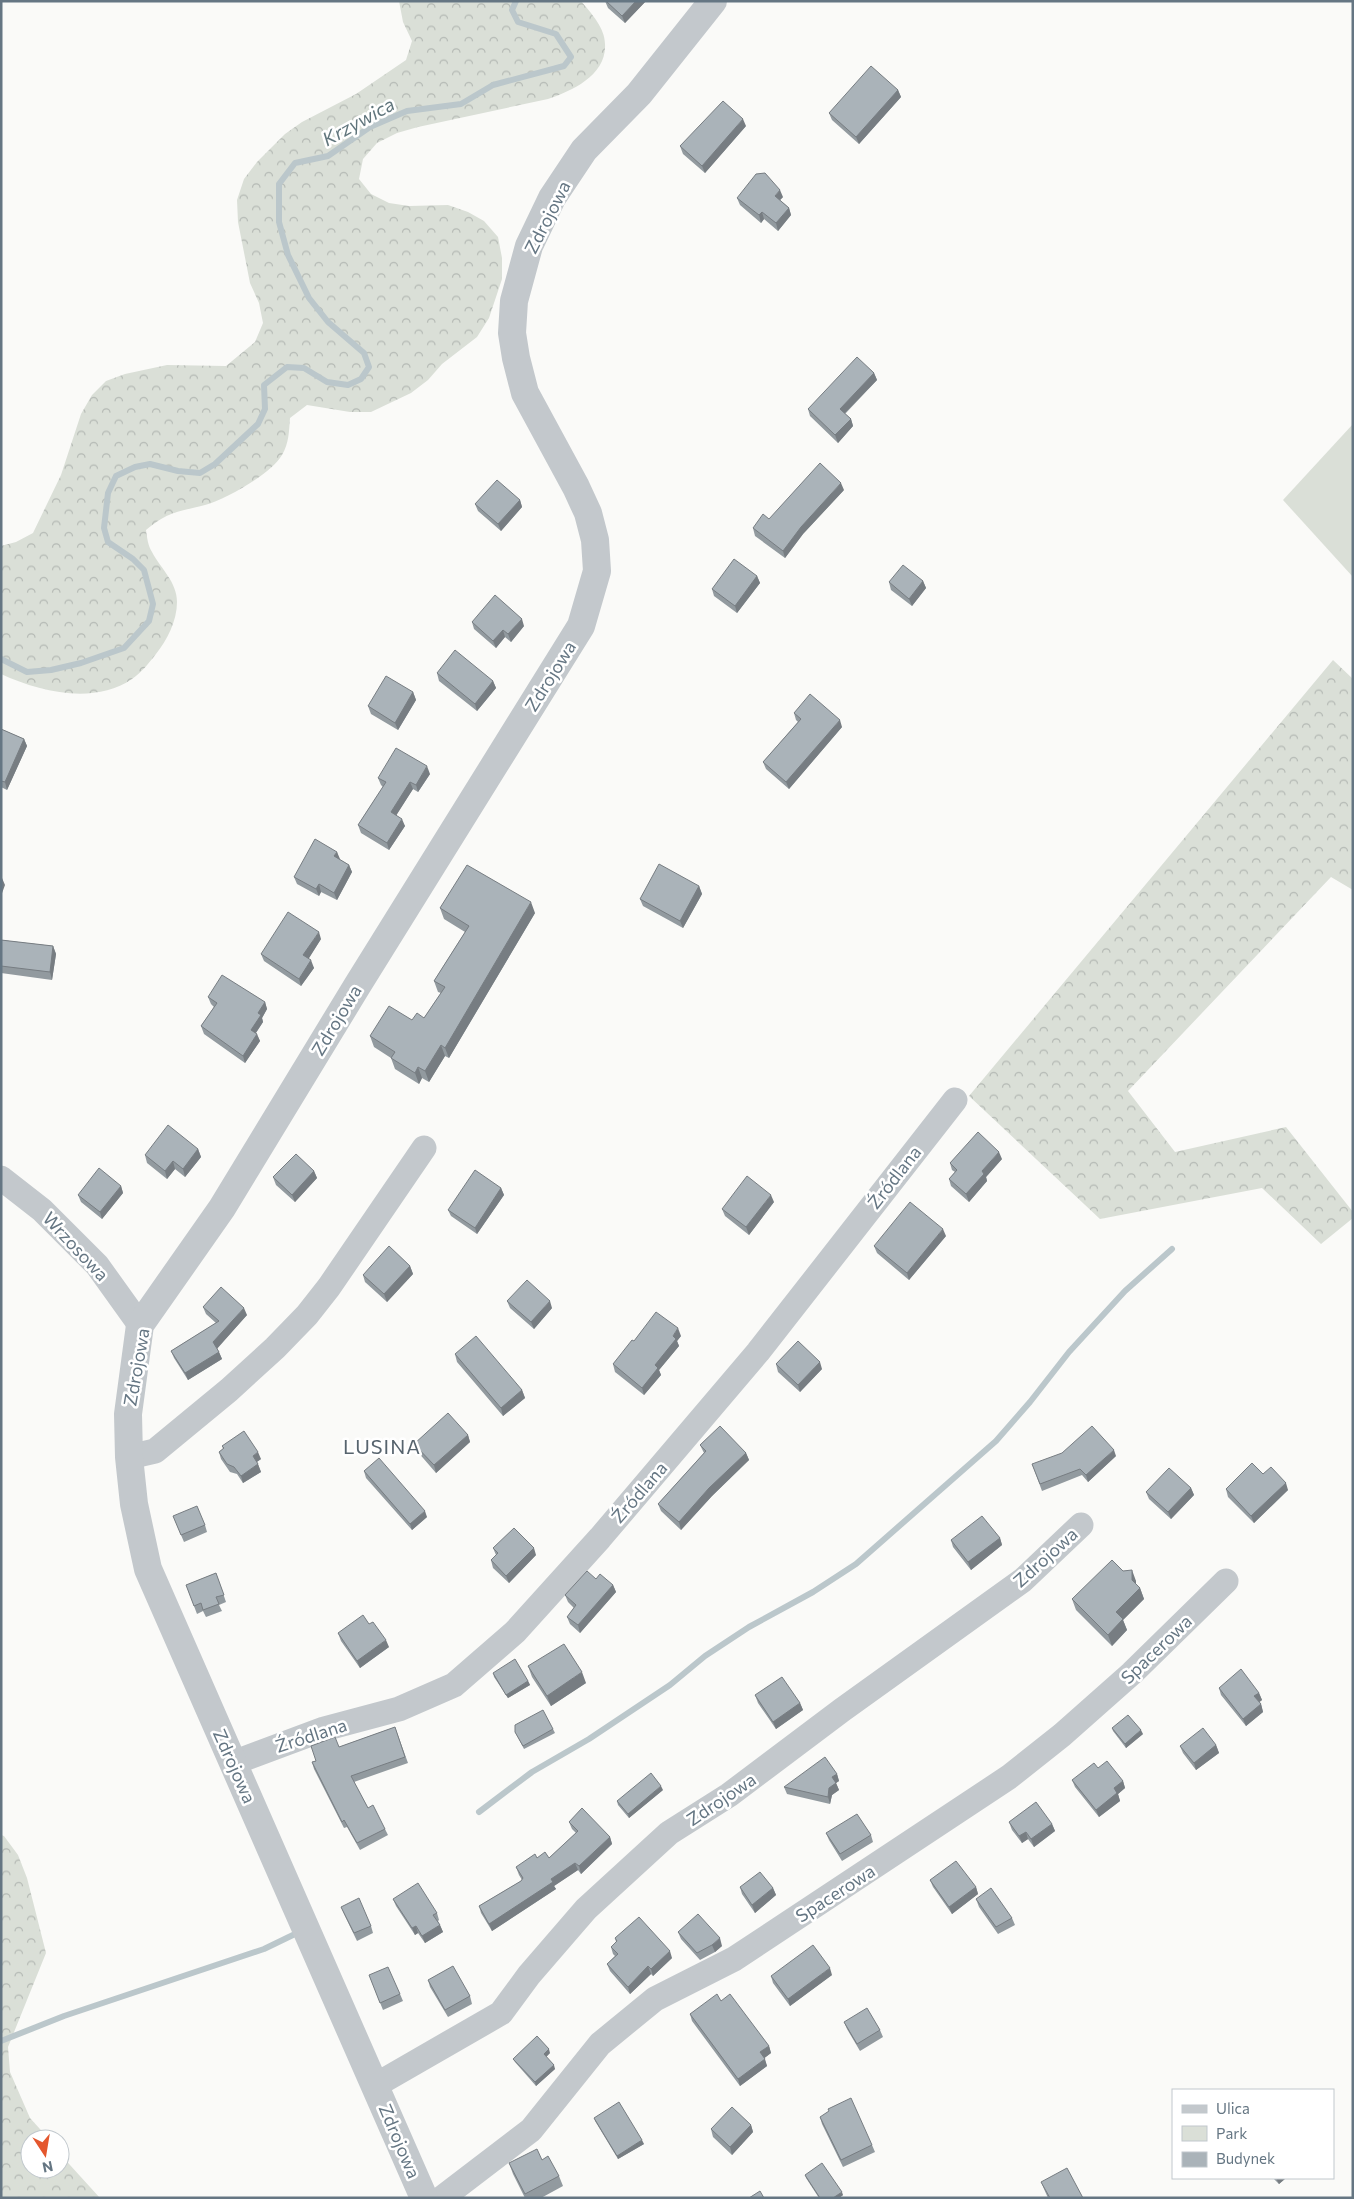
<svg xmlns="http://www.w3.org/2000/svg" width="1354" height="2199" font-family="Commissioner,sans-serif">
<defs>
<pattern id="forest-crowns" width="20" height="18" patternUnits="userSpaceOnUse" patternTransform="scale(1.25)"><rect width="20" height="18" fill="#dadfd7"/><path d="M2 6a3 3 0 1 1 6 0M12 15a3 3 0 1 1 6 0" fill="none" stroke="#b4b9b4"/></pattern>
</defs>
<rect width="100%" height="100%" fill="#fafaf8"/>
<path fill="#dadfd7" d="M1353 424V577L1283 500Z"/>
<path fill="url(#forest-crowns)" d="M399 1H581C591 13 605 28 605 44 607 75 572 91 548 99L418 127 397 133 377 143 363 159 359 179 371 194 389 203 409 206 448 205 468 212 484 221 498 237 502 258V279L489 318 477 337 442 364 428 380 411 393 371 412H350L307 405 290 418C289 431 289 443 282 455 271 474 226 499 205 505 178 512 169 511 146 530 147 537 148 546 152 552 161 569 177 582 177 602 177 621 167 640 156 654 149 663 141 673 132 679 94 705 40 692 1 674V546L16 542 33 533 61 475 81 414 92 395 106 381 125 374 167 365 226 366 255 342 263 323 259 303 250 283 238 222 237 200 244 179 257 162 285 134 302 122 356 94 406 60 412 41 403 22Z
M1333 660 1353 679V890L1331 877 1128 1091 1175 1152 1286 1127 1353 1212V1218L1321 1244 1262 1188 1100 1219 969 1096Z
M1 1835 4 1836 18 1855 27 1878 46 1953 8 2047 10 2072 30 2118 49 2139H30V2169H60V2154L100 2198H1Z"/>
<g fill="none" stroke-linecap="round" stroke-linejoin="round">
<path stroke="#bbc7cb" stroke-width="6" d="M1 659 27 672 51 670 81 663 124 648 149 621 153 604 144 570 133 559 108 542 104 528 108 493 116 476 135 467 150 464 178 471 200 473 215 464 258 424 265 409 264 385 287 367 304 368 327 382 348 385 361 379 369 367 364 353 328 322 309 298 288 255 279 222V184L295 163 328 156 370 127 407 111 461 104 493 85 564 66 571 57 556 34 518 22 512 10 516 1
M479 1812 532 1772 589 1739 670 1685 705 1656 749 1627 813 1592 856 1564 996 1441 1030 1402 1069 1352 1125 1291 1172 1249
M1 2041 64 2016 264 1949 295 1934"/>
<path stroke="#c3c8cc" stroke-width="25" d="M1 1178 42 1210 97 1265 140 1325
M129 1457 155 1451 229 1390 275 1348 307 1315 329 1287 424 1148
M233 1763 324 1729 399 1709 454 1685 515 1632 600 1538 758 1352 955 1100
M376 2085 501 2013 529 1975 586 1909 669 1833 729 1795 842 1710 1023 1580 1081 1525
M442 2198 531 2130 600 2044 655 1999 734 1959 1009 1777 1062 1735 1132 1673 1226 1581"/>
<path stroke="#c3c8cc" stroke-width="28" d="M424 2198 148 1569 134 1504 129 1457 128 1414 140 1325 222 1208 357 986 581 626 597 571 595 540 588 513 576 487 525 393 516 358 512 333 514 301 529 246 552 198 584 150 639 94 713 1"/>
</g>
<path fill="#929a9f" d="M605 1H646L625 23 608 8Z
M898 90 901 97 859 144 832 120 829 113Z
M746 126 705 173 683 154 680 146Z
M783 197 780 200 789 208 791 215 778 231 764 219 761 223 740 205 737 198Z
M874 373 877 380 845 414 851 419 853 426 838 443 810 416 808 409Z
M844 490 803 534 785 558 755 536 753 528 769 519Z
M520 500 522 507 501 531 478 511 475 504Z
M757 576 760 583 737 613 714 596 712 589Z
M923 581 926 588 912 606 891 590 889 582Z
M472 622 524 626 511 642 505 637 496 648 474 629Z
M437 673 493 681 496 688 477 711 439 681Z
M413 692 416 700 398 730 371 714 368 706Z
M794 713 842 727 789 789 766 769 763 762 798 722 796 720Z
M1 729 24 739 27 746 7 790 1 787Z
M430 774 418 792 413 789 396 815 405 826 389 850 361 833 358 825 383 787 381 785 378 778Z
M337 852 339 859 349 865 352 872 337 900 321 892 319 896 297 884 294 877Z
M699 886 702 894 683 928 643 906 640 899Z
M440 908 535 913 449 1058 445 1056 429 1082 422 1078 419 1084 395 1069 391 1058 374 1047 370 1036 412 1020 424 1018 441 993 438 992 434 981 465 932 444 919Z
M321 939 308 959 314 968 301 986 264 961 261 954Z
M1 940 53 946 56 954 52 980 1 973Z
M208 997 265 1002 267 1009 262 1018 263 1022 256 1033 260 1041 245 1063 204 1034 201 1026 214 1007 211 1004Z
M198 1149 201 1157 185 1177 175 1169 167 1179 147 1163 145 1155Z
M1002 1159 986 1177 987 1181 969 1202 951 1186 949 1179 955 1172 952 1170 950 1163Z
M314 1171 317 1178 295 1202 276 1185 273 1177Z
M121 1186 123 1193 102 1219 81 1202 78 1195Z
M501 1188 504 1195 477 1234 451 1216 448 1210Z
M774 1202 749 1235 725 1216 722 1209Z
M946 1236 909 1280 877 1253 874 1246Z
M410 1266 413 1274 387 1302 365 1282 363 1275Z
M507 1301 552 1308 534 1329 510 1308Z
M203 1307 247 1315 217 1348 222 1359 188 1380 174 1358 171 1351 216 1323 206 1314Z
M681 1336 677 1341 679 1346 659 1370 661 1375 644 1395 615 1372 613 1364 634 1341Z
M455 1354 522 1390 525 1398 503 1416 457 1362Z
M776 1364 822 1369 800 1392 778 1372Z
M468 1435 470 1442 436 1473 417 1451 414 1444Z
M700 1445 746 1453 749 1460 712 1496 681 1530 661 1511 658 1504 704 1453Z
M222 1446 261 1459 257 1462 261 1472 243 1483 237 1474 230 1472 221 1459 219 1452 223 1449Z
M1116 1456 1088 1482 1082 1475 1042 1491 1032 1464Z
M364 1471 427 1517 412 1530 366 1478Z
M1263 1474 1288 1490 1254 1523 1228 1497 1226 1489Z
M1191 1488 1194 1495 1171 1519 1149 1499 1146 1492Z
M173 1516 205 1525 207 1532 184 1542Z
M1000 1538 1002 1545 971 1570 953 1547 951 1540Z
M493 1548 536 1555 509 1583 493 1568 491 1560 496 1555Z
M1123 1571 1136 1581V1584L1140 1588 1144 1599 1123 1620 1127 1630 1112 1646 1076 1610 1072 1599Z
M216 1573 226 1602 219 1605 222 1611 206 1617 203 1611 197 1614 186 1585Z
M596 1579 613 1585 616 1592 580 1633 570 1624 567 1617 574 1608 568 1602 565 1595Z
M338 1633 389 1647 360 1668 341 1641Z
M528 1666 586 1683 551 1706 532 1677Z
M493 1673 528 1681 530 1685 508 1698 494 1677Z
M1219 1688 1259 1693 1262 1700 1259 1702 1261 1704 1263 1712 1246 1726 1221 1695Z
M755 1695 800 1703 803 1710 776 1729 758 1703Z
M395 1727 408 1763 354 1782 368 1808 385 1829 388 1835 360 1850 347 1827 344 1828 314 1769 312 1762 316 1761 339 1747Z
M1112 1728 1143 1734 1126 1748 1113 1731Z
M553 1729 555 1733 524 1749 515 1732Z
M1216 1745 1219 1753 1196 1770 1183 1753 1180 1746Z
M1098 1768 1123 1781 1125 1788 1118 1794 1120 1801 1099 1817 1075 1787 1072 1780Z
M837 1774 839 1781 836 1783 839 1790 832 1795 830 1804 787 1794 784 1787Z
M663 1790 629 1818 618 1805 617 1801Z
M569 1822 610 1837 612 1844 581 1874 578 1870 554 1886 556 1889 492 1931 481 1913 479 1906 521 1881 522 1880 519 1875 516 1867 537 1858H549L576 1833 572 1829Z
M1009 1822 1052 1824 1055 1831 1034 1847 1028 1839 1022 1843 1012 1830Z
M826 1833 871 1835 873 1842 842 1861 829 1840Z
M930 1880 976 1887 978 1894 952 1914 933 1887Z
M740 1887 773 1888 776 1895 755 1913 742 1894Z
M393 1899 437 1913 439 1920 438 1921 443 1932 425 1943 418 1933 415 1935 396 1906Z
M976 1899 1012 1918 1015 1925 998 1934 979 1907Z
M341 1907 371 1926 373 1933 357 1941 344 1914Z
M678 1932 722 1946 715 1952 700 1960 681 1939Z
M615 1938 672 1958 653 1976 651 1974 630 1994 610 1971 607 1964 615 1956 613 1954 611 1947 616 1942Z
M369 1975 400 1994 403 2001 383 2010Z
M832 1975 790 2006 773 1983 771 1976Z
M428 1980 470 1996 472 2004 448 2017 430 1987Z
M721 2001 769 2046 771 2053 764 2058 767 2066 740 2086 692 2021 690 2014Z
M844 2022 880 2030 883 2037 860 2051 847 2029Z
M550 2053 546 2057 555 2069 536 2086 515 2062 513 2059Z
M820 2117 872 2145 875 2152 843 2167 822 2124Z
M594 2118 644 2144 618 2159 595 2121Z
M751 2125 753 2132 732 2155 713 2137 711 2129Z
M542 2160 559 2176 563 2186 541 2198H525L513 2174 509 2163Z
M805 2175 843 2195 839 2198H819L806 2178Z
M1273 2178H1286L1279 2184Z
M1041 2182 1083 2198H1048L1044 2189Z"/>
<path fill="#777d82" d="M636 1H646L625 23 622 16Z
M898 90 901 97 859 144 856 137Z
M743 119 746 126 705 173 702 166Z
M780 190 783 197 777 203 775 196Z
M789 208 791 215 778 231 776 223Z
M762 212 764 219 761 223 759 215Z
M874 373 877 380 842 416 840 409Z
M851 419 853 426 838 443 835 435Z
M841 483 844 490 803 534 785 558 783 551 801 527Z
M520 500 522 507 501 531 498 524Z
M757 576 760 583 737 613 735 606Z
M923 581 926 588 912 606 909 599Z
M522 619 524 626 511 642 508 634Z
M503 630 505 637 496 648 493 641Z
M493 681 496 688 477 711 475 704Z
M413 692 416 700 398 730 395 723Z
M840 720 842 727 789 789 786 782Z
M24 739 27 746 7 790 5 782Z
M427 766 430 774 418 792 416 785Z
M410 782 413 789 394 819 391 812Z
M402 819 405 826 389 850 387 843Z
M337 852 340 859 337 864 334 856Z
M349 865 352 872 337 900 334 893Z
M2 878 5 885 1 896V881Z
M319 884 321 892 319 896 316 889Z
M699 886 702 894 683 928 680 921Z
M531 902 535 913 449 1058 445 1048Z
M319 932 321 939 306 963 303 955Z
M53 946 56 954 52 980 50 972Z
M311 960 314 968 301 986 299 979Z
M265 1002 267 1009 262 1018 263 1022 253 1037 251 1030 258 1013Z
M257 1034 260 1041 245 1063 243 1056Z
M441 1045 445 1056 429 1082 425 1071Z
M418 1067 422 1078 419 1084 415 1073Z
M198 1149 201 1157 185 1177 183 1169Z
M999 1152 1002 1159 986 1177 987 1181 969 1202 966 1194 982 1171Z
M173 1161 175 1169 167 1179 165 1171Z
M314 1171 317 1178 295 1202 292 1195Z
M121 1186 123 1193 102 1219 100 1212Z
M501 1188 504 1195 477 1234 475 1228Z
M771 1195 774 1202 749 1235 746 1227Z
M943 1229 946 1236 909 1280 907 1273Z
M410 1266 413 1274 387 1302 384 1294Z
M550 1301 552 1308 534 1329 531 1322Z
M244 1308 247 1315 216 1350 213 1342Z
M678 1328 681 1336 677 1341 679 1346 659 1370 661 1375 644 1395 642 1388 655 1365Z
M219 1352 222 1359 188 1380 185 1373Z
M820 1362 822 1369 800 1392 798 1385Z
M522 1390 525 1398 503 1416 501 1408Z
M468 1435 470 1442 436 1473 434 1465Z
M1114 1450 1116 1456 1088 1482 1086 1475Z
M258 1452 261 1459 255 1463 253 1456Z
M746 1453 749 1460 712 1496 681 1530 679 1522 709 1488Z
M258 1464 261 1472 243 1483 241 1476Z
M1286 1483 1288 1490 1254 1523 1251 1516Z
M1191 1488 1194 1495 1171 1519 1168 1512Z
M425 1511 427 1517 412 1530 410 1524Z
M1000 1538 1002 1545 971 1570 968 1562Z
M534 1548 536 1555 509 1583 506 1576Z
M1132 1570 1136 1581V1591L1132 1580Z
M613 1585 616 1592 580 1633 578 1625Z
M1140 1588 1144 1599 1123 1620 1127 1630 1112 1646 1108 1635 1116 1612Z
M386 1640 389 1647 360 1668 357 1661Z
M582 1672 586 1683 551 1706 547 1696Z
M528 1681 530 1685 508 1698 506 1695Z
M1259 1693 1262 1700 1257 1704 1254 1696Z
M800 1703 803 1710 776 1729 773 1722Z
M1261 1704 1263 1712 1246 1726 1243 1719Z
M1141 1730 1143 1734 1126 1748 1125 1744Z
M1216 1745 1219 1753 1196 1770 1194 1763Z
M837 1774 839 1781 836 1783 839 1790 832 1795 830 1804 828 1797 829 1788 832 1777Z
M1123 1781 1125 1788 1118 1794 1120 1801 1099 1817 1096 1810 1114 1788Z
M661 1786 663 1790 629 1818 628 1814Z
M1052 1824 1055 1831 1034 1847 1031 1839Z
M1026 1832 1028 1839 1022 1843 1019 1836Z
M610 1837 612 1844 581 1874 579 1866Z
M575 1863 578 1870 554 1886 556 1889 492 1931 489 1924 551 1879Z
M976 1887 978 1894 952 1914 949 1907Z
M773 1888 776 1895 755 1913 752 1905Z
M440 1925 443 1932 425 1943 422 1936Z
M416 1926 418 1933 415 1935 412 1928Z
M720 1938 722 1946 715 1952 712 1945Z
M670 1951 672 1958 653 1976 651 1969Z
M648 1966 651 1974 630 1994 628 1987Z
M830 1968 832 1975 790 2006 788 1999Z
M769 2046 771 2053 762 2060 760 2052Z
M549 2049 550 2053 545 2058 544 2054Z
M765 2059 767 2066 740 2086 738 2079Z
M554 2065 555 2069 536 2086 535 2082Z
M751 2125 753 2132 732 2155 730 2147Z
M642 2140 644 2144 618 2159 617 2156Z
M1276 2178H1286L1279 2184Z
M842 2192 843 2195 839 2198H833Z"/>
<path fill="#aab3b9" stroke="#777d82" d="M606 1H636L622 16Z
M871 66 898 90 856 137 829 113Z
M723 101 743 119 702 166 680 146Z
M765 173 780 190 775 196 789 208 776 223 762 212 759 215 737 198 756 174Z
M857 357 874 373 840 409 851 419 835 435 808 409Z
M820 463 841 483 801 527 783 551 753 528 763 514 769 519Z
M497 480 520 500 498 524 475 504Z
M734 559 757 576 735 606 712 589Z
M903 565 923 581 909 599 889 582Z
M495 595 522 619 508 634 503 630 493 641 472 622Z
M455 650 493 681 475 704 437 673Z
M386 676 413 692 395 723 368 706Z
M810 694 840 720 786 782 763 762 801 719 794 713Z
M1 729 24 739 5 782 1 781Z
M396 748 427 766 416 785 410 782 391 812 402 819 387 843 358 825 386 782 378 778Z
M315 839 337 852 334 856 349 865 334 893 319 884 316 889 294 877Z
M659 864 699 886 680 921 640 899Z
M467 865 531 902 445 1048 441 1045 425 1071 418 1067 415 1073 391 1058 395 1052 370 1036 389 1006 412 1020 417 1013 424 1018 445 987 434 981 469 926 440 908Z
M288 912 319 932 303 955 311 960 299 979 261 954Z
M1 940 53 946 50 972 1 966Z
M222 975 265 1002 258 1013 261 1015 251 1030 257 1034 243 1056 201 1026 217 1003 208 997Z
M168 1125 198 1149 183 1169 173 1161 165 1171 145 1155Z
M978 1132 999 1152 982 1171 984 1174 966 1194 949 1179 957 1170 950 1163Z
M296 1154 314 1171 292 1195 273 1177Z
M99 1168 121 1186 100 1212 78 1195Z
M475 1170 501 1188 475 1228 448 1210Z
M747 1176 771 1195 746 1227 722 1209Z
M910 1202 943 1229 907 1273 874 1246Z
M389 1246 410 1266 384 1294 363 1275Z
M527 1280 550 1301 531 1322 507 1301Z
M221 1287 244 1308 213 1342 219 1352 185 1373 171 1351 219 1321 203 1307Z
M656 1312 678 1328 673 1336 676 1339 655 1365 658 1368 642 1388 613 1364 632 1340 634 1341Z
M476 1336 522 1390 501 1408 455 1354Z
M798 1341 820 1362 798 1385 776 1364Z
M448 1413 468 1435 434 1465 414 1444Z
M720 1426 746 1453 709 1488 679 1522 658 1504 706 1451 700 1445Z
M1092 1426 1114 1450 1086 1475 1080 1469 1040 1484 1032 1464 1062 1453Z
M244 1431 258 1452 253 1456 258 1464 241 1476 234 1467 227 1464 219 1452 224 1448 222 1446Z
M379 1458 425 1511 410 1524 364 1471Z
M1252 1463 1263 1474 1271 1467 1286 1483 1251 1516 1226 1489Z
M1169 1468 1191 1488 1168 1512 1146 1492Z
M197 1506 205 1525 181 1535 173 1516Z
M982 1516 1000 1538 968 1562 951 1540Z
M514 1528 534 1548 506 1576 491 1560 498 1553 493 1548Z
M1112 1560 1123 1571 1132 1570V1580L1140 1588 1116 1612 1123 1619 1108 1635 1072 1599Z
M587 1571 596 1579 600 1574 613 1585 578 1625 567 1617 576 1605 565 1595Z
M216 1573 224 1595 216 1597 219 1604 203 1610 201 1603 194 1606 186 1585Z
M363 1615 369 1624 373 1622 386 1640 357 1661 338 1633Z
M564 1644 582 1672 547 1696 528 1666Z
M515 1659 528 1681 506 1695 493 1673Z
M1241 1669 1259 1693 1254 1696 1261 1704 1243 1719 1219 1688Z
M782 1677 800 1703 773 1722 755 1695Z
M543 1710 553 1729 523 1746 515 1732V1725Z
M1128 1715 1141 1730 1125 1744 1112 1728Z
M395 1727 405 1757 351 1776 368 1808 373 1805 385 1829 357 1843 344 1820 342 1822 312 1762 316 1761 311 1746 335 1737 339 1747Z
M1203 1728 1216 1745 1194 1763 1180 1746Z
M825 1757 837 1774 832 1777 836 1783 829 1788 828 1797 784 1787Z
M1107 1761 1123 1781 1114 1788 1117 1793 1096 1810 1072 1780 1094 1763 1098 1768Z
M651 1773 661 1786 628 1814 617 1801Z
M1036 1802 1052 1824 1031 1839 1026 1832 1019 1836 1009 1822Z
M582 1808 610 1837 579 1866 575 1863 551 1879 553 1882 489 1924 479 1906 521 1881 523 1878 516 1867 535 1854 537 1858 545 1852 549 1858 578 1831 569 1822Z
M857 1814 871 1835 840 1854 826 1833Z
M956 1861 976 1887 949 1907 930 1880Z
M760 1872 773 1888 752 1905 740 1887Z
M418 1883 437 1913 433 1915 440 1925 422 1936 416 1926 412 1928 393 1899Z
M991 1888 1012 1918 996 1927 976 1899Z
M359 1898 371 1926 354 1933 341 1907Z
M698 1914 720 1938 712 1945 697 1953 678 1932Z
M639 1917 670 1951 651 1969 648 1966 628 1987 607 1964 618 1954 611 1947 617 1941 615 1938Z
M813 1945 830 1968 788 1999 771 1976Z
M453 1966 470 1996 445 2010 428 1980Z
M388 1967 400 1994 380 2003 369 1975Z
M717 1994 721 2001 730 1994 769 2046 760 2052 765 2059 738 2079 690 2014Z
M867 2008 880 2030 857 2044 844 2022Z
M537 2036 549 2049 544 2054 554 2065 535 2082 513 2059Z
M851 2098 872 2145 841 2160 820 2117 829 2111 828 2109Z
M619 2102 642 2140 617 2156 594 2118Z
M732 2107 751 2125 730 2147 711 2129Z
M537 2149 542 2160 548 2156 559 2176 525 2194 509 2163Z
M822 2163 842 2192 833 2198H820L805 2175Z
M1067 2168 1083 2198H1050L1041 2182Z
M760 2191 764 2198H749Z"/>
<g text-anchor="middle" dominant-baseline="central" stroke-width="5" stroke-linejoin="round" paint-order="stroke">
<g font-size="18" fill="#657683" stroke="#fff">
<text transform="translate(547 217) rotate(-63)">Zdrojowa</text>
<text transform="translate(550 676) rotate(-58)">Zdrojowa</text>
<text transform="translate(336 1020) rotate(-59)">Zdrojowa</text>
<text transform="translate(894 1177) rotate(-52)">Źródlana</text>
<text transform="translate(76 1246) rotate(47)">Wrzosowa</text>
<text transform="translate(136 1367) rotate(-80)">Zdrojowa</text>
<text transform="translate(639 1492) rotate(-49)">Źródlana</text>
<text transform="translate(1045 1557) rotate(-42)">Zdrojowa</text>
<text transform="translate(1156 1649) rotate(-44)">Spacerowa</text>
<text transform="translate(311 1735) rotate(-18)">Źródlana</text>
<text transform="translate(235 1766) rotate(66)">Zdrojowa</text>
<text transform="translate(721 1799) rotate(-34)">Zdrojowa</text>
<text transform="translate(835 1893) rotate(-33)">Spacerowa</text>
<text transform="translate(400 2141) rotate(67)">Zdrojowa</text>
</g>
<g font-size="19" font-style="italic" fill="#60757c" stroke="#fff">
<text transform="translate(358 121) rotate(-29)">Krzywica</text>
</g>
<g font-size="20" letter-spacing="1" fill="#57646e" stroke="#fff">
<text x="382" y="1446">LUSINA</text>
</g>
</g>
<rect width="1354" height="2199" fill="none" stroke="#657683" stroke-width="5"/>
<rect x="1172" y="2089" width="162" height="90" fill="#ffffff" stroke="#c1c8cd"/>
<rect x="1182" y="2105" width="25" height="8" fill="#c3c8cc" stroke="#c1c8cd"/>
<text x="1216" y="2114" font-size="15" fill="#657683">Ulica</text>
<rect x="1182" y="2126" width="25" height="15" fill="#dadfd7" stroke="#c1c8cd"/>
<text x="1216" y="2139" font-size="15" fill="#657683">Park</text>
<rect x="1182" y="2152" width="25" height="15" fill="#aab3b9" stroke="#c1c8cd"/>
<text x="1216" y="2164" font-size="15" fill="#657683">Budynek</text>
<g transform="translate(45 2154) rotate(168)"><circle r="24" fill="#ffffff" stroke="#c1c8cd"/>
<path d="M0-4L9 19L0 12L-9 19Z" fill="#e4572e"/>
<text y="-8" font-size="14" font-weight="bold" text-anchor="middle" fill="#657683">N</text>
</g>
</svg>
